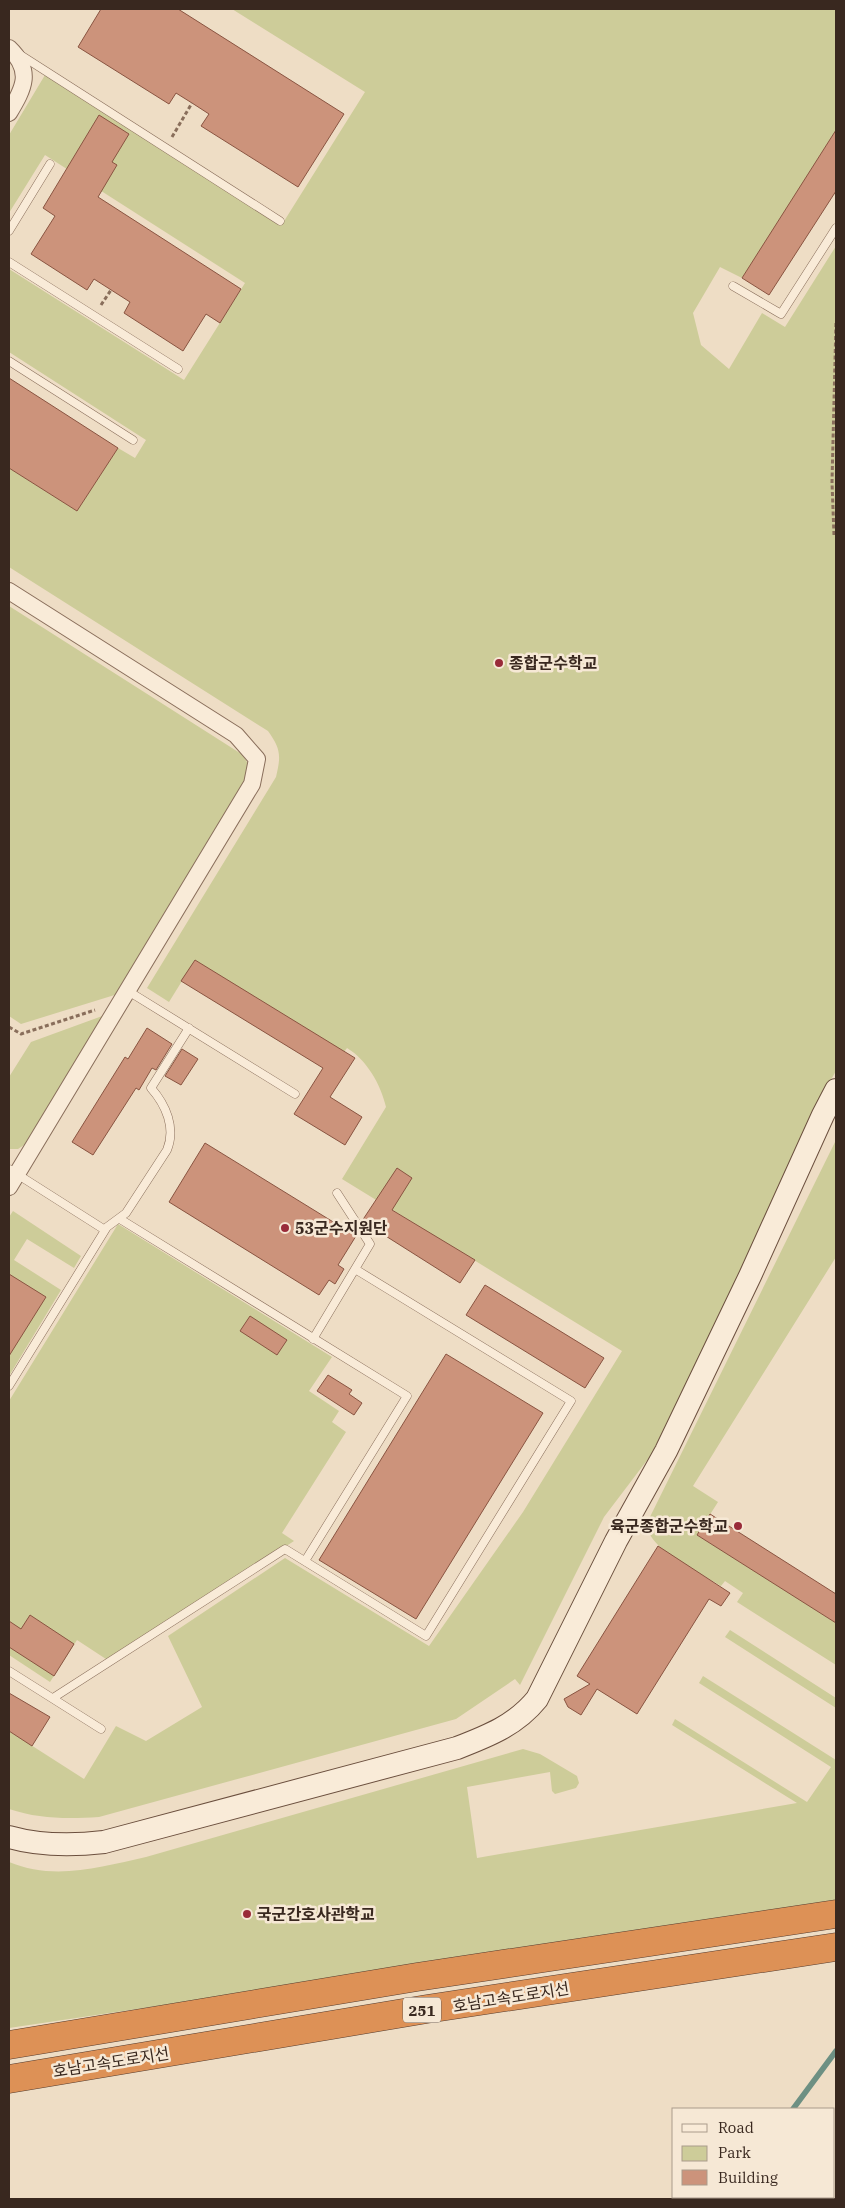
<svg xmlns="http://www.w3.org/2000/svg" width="845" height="2208" font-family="'IBM Plex Serif','Noto Sans KR',serif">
<rect width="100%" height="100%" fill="#eeddc5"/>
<path fill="#cdcc99" d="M232 9H836V130L819 157 836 168V191L834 195 807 178 742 278 720 267 693 313 701 345 729 369 762 313 785 327 836 246V1071L822 1095 716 1322 651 1455 604 1517 520 1685 515 1679 456 1719 99 1817C67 1819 39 1819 9 1809V1731L84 1779 116 1726 146 1741 202 1707 168 1636 285 1558 429 1646 523 1512 622 1351 342 1179 386 1107C381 1085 367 1060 347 1048L344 1052 195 960 169 1002 147 988 276 777C281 756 281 749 268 731L9 567V468L77 511 118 448 135 458 146 440 9 352V269L184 380 245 283 45 155 9 213V135L45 75 281 226 365 92Z
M9 606 243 755 248 764 244 781 121 993 21 1024 9 1016Z
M105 1015 27 1143 18 1149H9V1077L31 1042Z
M836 1140V1257L693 1486 718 1502 697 1535 836 1623V1665L737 1602 743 1593 725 1581 721 1586C701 1573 645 1548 647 1523Z
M13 1211 81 1256 74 1268 27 1239 14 1260 61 1290 9 1376V1217Z
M118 1224 332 1357 309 1391 339 1411 332 1422 346 1432 282 1533 294 1541 109 1661 77 1640 50 1682 9 1655V1401Z
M730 1630 836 1698V1708L725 1637Z
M703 1676 836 1760V1905L9 2028V1862C54 1881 101 1867 146 1857L523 1749 540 1754 577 1776 579 1783 576 1788 555 1794 552 1791 550 1772 467 1787 477 1858 797 1803 672 1725 675 1719 807 1802 831 1767 699 1683Z"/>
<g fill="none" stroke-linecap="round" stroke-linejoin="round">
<path stroke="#6d9083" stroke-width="5.5" d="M793 2109 836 2051
M722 2199 724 2197"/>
</g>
<path fill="#cc937b" stroke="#895441" d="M101 9H178L344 114 298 187 201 126 209 114 192 103 176 93 169 104 78 47Z
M99 115 129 134 112 162 117 165 98 197 241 289 220 323 206 314 183 351 124 313 130 302 94 279 87 290 31 254 55 216 43 208Z
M836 130V191L769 295 742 278Z
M9 378 118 448 77 511 9 468Z
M195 960 355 1058 330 1097 362 1117 345 1145 294 1114 323 1068 181 981Z
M147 1028 172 1044 156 1070 152 1068 139 1090 136 1088 93 1155 72 1142 125 1057 128 1059Z
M182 1049 198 1059 181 1085 165 1076Z
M205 1143 356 1236 338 1265 344 1269 335 1284 329 1280 319 1295 169 1202Z
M397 1168 412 1178 392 1210 475 1260 460 1283 362 1221Z
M9 1274 46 1297 9 1356Z
M485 1285 604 1358 585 1388 466 1315Z
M250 1316 287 1340 277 1355 240 1331Z
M446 1354 543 1413 416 1619 319 1560Z
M328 1375 352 1390 349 1394 362 1403 354 1415 317 1391Z
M710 1514 836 1594V1623L697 1535Z
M658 1546 730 1593 721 1606 709 1599 637 1714 597 1689 581 1715 568 1707 564 1699 590 1684 577 1676Z
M30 1615 74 1644 54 1676 9 1647V1621L21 1629Z
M9 1693 50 1717 32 1746 9 1731Z"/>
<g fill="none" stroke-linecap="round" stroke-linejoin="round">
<defs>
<path id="lane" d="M19 54 280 221
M9 231 50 164
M9 262 178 369
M733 286 781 314 836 228
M9 361 133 440
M128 991 295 1094
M9 1169 105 1230
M120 1219 407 1396 305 1561
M313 1339 370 1244 337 1193
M9 1386 107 1227 126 1213 167 1150C176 1128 166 1105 151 1088L189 1028
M9 1671 101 1729
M53 1698 285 1549 426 1636 571 1401 355 1269"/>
<path id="street" d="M9 48C33 71 24 88 9 113
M9 591 236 735 257 759 252 784 9 1187"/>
<path id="secondary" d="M9 1837C41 1846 71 1846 104 1842L457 1748C488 1736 516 1725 537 1699L616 1541 666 1451 750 1276 823 1115 836 1090"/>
<path id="highway" d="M9 2045 417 1977 836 1914
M9 2079 427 2009 836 1947"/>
</defs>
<use href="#lane" stroke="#896e5b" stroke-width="9"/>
<use href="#street" stroke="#896e5b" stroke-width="18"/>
<use href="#secondary" stroke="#6b4f3e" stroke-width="24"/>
<use href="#highway" stroke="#573d2f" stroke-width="29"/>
<path stroke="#896e5b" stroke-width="3" stroke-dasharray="4 2.5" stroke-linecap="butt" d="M172 137 192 103
M101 305 111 290
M834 535 832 482 836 322
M9 1027 21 1034 95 1010"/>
<use href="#lane" stroke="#f9ebd8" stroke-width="8"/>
<use href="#street" stroke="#f9ebd8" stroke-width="16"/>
<use href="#secondary" stroke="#f9ebd8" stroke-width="22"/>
<use href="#highway" stroke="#dd9156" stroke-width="28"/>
</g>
<g fill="#992b39" stroke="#f6e8d5" stroke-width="2">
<circle cx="499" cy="663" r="5"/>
<circle cx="285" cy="1228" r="5"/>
<circle cx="738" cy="1526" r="5"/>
<circle cx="247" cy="1914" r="5"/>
</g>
<g text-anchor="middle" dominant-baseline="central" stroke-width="5" stroke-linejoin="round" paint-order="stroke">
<rect fill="#f6e8d5" stroke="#726256" stroke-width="1" x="403" y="1997.5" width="38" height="25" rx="4"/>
<g font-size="15" font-weight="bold" fill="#39281f">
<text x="422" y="2010">251</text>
</g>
<g font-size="16" font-weight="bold" fill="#39281f" stroke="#f6e8d5" text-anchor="start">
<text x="509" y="663">종합군수학교</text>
<text x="295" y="1228">53군수지원단</text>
<text x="728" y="1526" text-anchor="end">육군종합군수학교</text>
<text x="257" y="1914">국군간호사관학교</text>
</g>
<g font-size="16" fill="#39281f" stroke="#f6e8d5">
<text transform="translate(511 1997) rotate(-9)">호남고속도로지선</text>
<text transform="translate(111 2062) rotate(-9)">호남고속도로지선</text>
</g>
</g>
<rect width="845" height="2208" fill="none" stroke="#39281f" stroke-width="20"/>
<rect x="672" y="2108" width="162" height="90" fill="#f6e8d5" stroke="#aa9b8c"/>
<rect x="682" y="2124" width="25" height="8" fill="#f9ebd8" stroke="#aa9b8c"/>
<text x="718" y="2133" font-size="15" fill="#39281f">Road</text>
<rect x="682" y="2146" width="25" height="15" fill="#cdcc99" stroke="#aa9b8c"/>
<text x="718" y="2158" font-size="15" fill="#39281f">Park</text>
<rect x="682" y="2170" width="25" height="15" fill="#cc937b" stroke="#aa9b8c"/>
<text x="718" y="2183" font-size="15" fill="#39281f">Building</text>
</svg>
